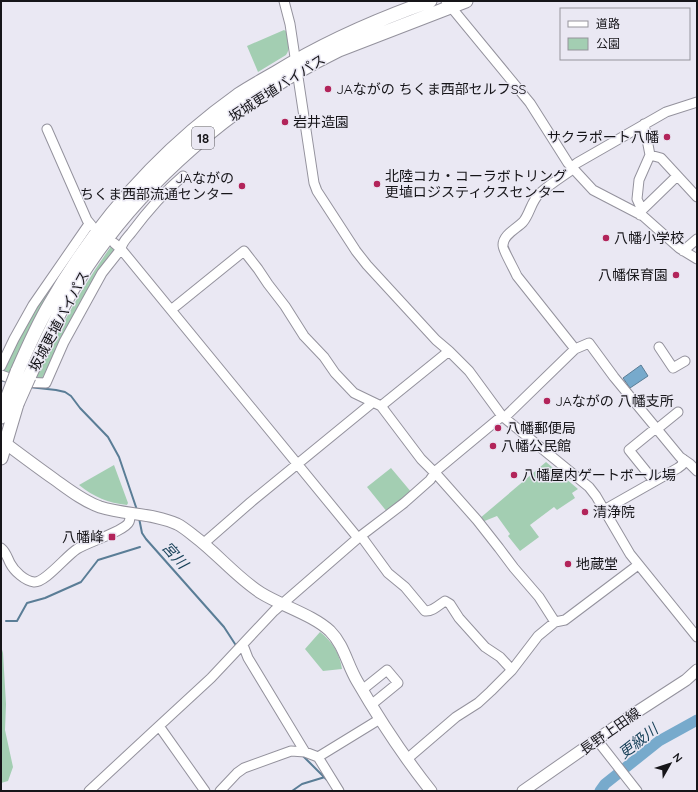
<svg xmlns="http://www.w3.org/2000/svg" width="698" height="792" font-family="Quicksand,'Noto Sans JP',sans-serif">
<rect width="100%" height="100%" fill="#eae8f3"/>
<path fill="#a3ceb2" d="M284 30 287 32C288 41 291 48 286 55L258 72 247 46Z
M89 230H91C58 277 31 321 9 375L4 373 2 370 36 306Z
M112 245 114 251 91 286 42 378 35 380C57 333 81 288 112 245Z
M546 462 578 489 572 493 575 498 557 510 554 507 530 525 539 537 520 551 508 536 510 534 497 516 482 522 479 519Z
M114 465 128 503 127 505C108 503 94 497 79 485Z
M391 468 412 493 388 513 367 487Z
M320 632C332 641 340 654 342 669L323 671 305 649Z
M1 646 3 653 6 704 5 730 13 767 8 781 1 783Z"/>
<path fill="#7ac" stroke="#5a7d96" d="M641 365 648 376 630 388 623 378Z"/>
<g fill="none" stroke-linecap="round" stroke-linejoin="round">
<path stroke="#5a7d96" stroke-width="2" d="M1 380 7 382
M29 387 56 390 65 392 71 396 80 408 108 437 119 457 137 510
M139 518 142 533 146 539 224 627 237 647
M6 621H17L27 603 45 598 81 582 98 560 140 547
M302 755 327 780
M292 791 302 784 325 777"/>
<path stroke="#7ac" stroke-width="11" d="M600 791 605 784 659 741 697 720"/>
<defs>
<path id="minor" d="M284 1 290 24 314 183 317 191 356 251 367 265 436 340 449 351 469 371 502 416 589 487 596 496 630 554 697 637
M446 1 530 103 568 163 593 190 643 216 679 248 697 259
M47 129 87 220 92 226
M650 155 661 158 697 197
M642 210 677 176
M640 215 642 210 637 199 639 180 650 155 644 124
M114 243 121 249 358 538
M683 251 697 239
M171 310 244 251 258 269 268 284 285 306 304 336 324 357 335 373 354 393 381 406 421 459 438 476 477 520 499 548 514 568 539 597 555 622
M659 347 673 368 685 361
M575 349 517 276C515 271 502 248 503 245 503 235 516 229 523 222 530 214 531 201 540 193 549 185 560 178 570 171L572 167 577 163 666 112 697 102
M1 366 14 339 33 305 89 224
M1 375C15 381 31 383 46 383L64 342 102 273 121 249C122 242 127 238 131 233 146 213 164 192 183 176
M381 406 449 351
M504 418 575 349 589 343 614 377 680 457 690 464 697 471
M657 429 678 412
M654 481 629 450 656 428
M604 510 678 468 682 465 683 459
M361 536 388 573 405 587 425 611C432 612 439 605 445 601L450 604 459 618 485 647 500 657 512 670
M204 543 251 502 372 403
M1 548C6 552 7 557 10 563 14 571 25 581 34 582 45 583 66 556 77 549 88 542 125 531 129 522 130 520 130 516 131 513
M243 645 248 658 305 752
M362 690 387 670 398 683 371 705
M159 726 211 678 274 611 358 538 404 503 430 480 437 470 502 416
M597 740 637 791
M318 757 339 791
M407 759 456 717 478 703 491 691 512 670 538 636 555 622 565 620 638 565
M89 791 159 726 205 791
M220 791 237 773 244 768 291 751 305 752 318 757 380 719"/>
<path id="major" d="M5 443C21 455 37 467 54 479 68 489 83 501 100 507 125 515 153 513 177 524 183 527 189 532 194 536 218 554 236 577 261 593 282 606 313 615 330 631 344 645 347 664 357 681 379 719 404 757 431 791
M523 791 632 715 686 680 697 670"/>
<path id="highway" d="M17 372C27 349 37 326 50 304 97 222 161 150 238 95 250 87 263 80 275 73 324 43 376 20 430 1
M29 377C44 345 58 312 77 282 137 184 236 100 339 50L466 1
M1 417 6 401
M1 458 17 404"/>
</defs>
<use href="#minor" stroke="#94929d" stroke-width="11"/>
<use href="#major" stroke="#94929d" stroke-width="13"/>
<use href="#highway" stroke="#94929d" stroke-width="15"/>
<use href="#minor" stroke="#fff" stroke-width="9"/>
<use href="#major" stroke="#fff" stroke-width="11"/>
<use href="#highway" stroke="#fff" stroke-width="13"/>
<defs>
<path id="highway-bridge" d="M6 401 17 372
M17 404 29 377"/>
</defs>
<use href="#highway-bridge" stroke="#94929d" stroke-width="15" stroke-linecap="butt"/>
<use href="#highway-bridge" stroke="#fff" stroke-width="13"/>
</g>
<g fill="#b2245a" stroke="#eae8f3" stroke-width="1.5">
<circle cx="328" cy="89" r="4"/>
<circle cx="285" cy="122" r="4"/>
<circle cx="667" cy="137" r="4"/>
<circle cx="377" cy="184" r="4"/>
<circle cx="242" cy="186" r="4"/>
<circle cx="606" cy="238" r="4"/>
<circle cx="676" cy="275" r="4"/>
<circle cx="547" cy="401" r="4"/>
<circle cx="498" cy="428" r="4"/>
<circle cx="493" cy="446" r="4"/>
<circle cx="514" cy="475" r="4"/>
<circle cx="585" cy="512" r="4"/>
<rect x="108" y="533" width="8" height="8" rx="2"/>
<circle cx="568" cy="564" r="4"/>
</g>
<g text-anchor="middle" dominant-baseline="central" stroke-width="3" stroke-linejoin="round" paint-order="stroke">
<rect fill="#eae8f3" stroke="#56545a" stroke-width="1" x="192" y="127" width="22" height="22" rx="3"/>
<g font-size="13" font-weight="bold" fill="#161519">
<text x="203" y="138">18</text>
</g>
<g font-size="14" fill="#161519" stroke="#eae8f3">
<text transform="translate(277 88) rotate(-33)">坂城更埴バイパス</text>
<text transform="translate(59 321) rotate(-62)">坂城更埴バイパス</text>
<text transform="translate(610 731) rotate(-35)">長野上田線</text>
</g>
<g font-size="14" fill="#161519" stroke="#eae8f3" text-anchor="start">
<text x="336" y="89">JAながの ちくま西部セルフSS</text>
<text x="293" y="122">岩井造園</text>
<text x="659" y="137" text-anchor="end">サクラポート八幡</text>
<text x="385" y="176">北陸コカ・コーラボトリング<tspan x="385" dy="16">更埴ロジスティクスセンター</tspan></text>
<text x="234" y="178" text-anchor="end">JAながの<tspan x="234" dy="16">ちくま西部流通センター</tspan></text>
<text x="614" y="238">八幡小学校</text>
<text x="668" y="275" text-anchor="end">八幡保育園</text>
<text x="555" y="401">JAながの 八幡支所</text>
<text x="506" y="428">八幡郵便局</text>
<text x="501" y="446">八幡公民館</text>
<text x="522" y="475">八幡屋内ゲートボール場</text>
<text x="593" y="512">清浄院</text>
<text x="104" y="537" text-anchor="end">八幡峰</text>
<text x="576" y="564">地蔵堂</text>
</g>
<g font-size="15" font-style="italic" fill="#153f57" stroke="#eae8f3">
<text transform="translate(175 555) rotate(48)">宮川</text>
<text transform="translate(638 741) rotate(-38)">更級川</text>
</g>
</g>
<rect width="698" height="792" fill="none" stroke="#161519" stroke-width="4"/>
<rect x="560" y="8" width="130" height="52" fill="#eae8f3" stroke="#95949c"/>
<rect x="568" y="21" width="20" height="6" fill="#ffffff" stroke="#95949c"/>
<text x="596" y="28" font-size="12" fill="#161519">道路</text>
<rect x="568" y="38" width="20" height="12" fill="#a3ceb2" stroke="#95949c"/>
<text x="596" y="48" font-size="12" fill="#161519">公園</text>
<g transform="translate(670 764) rotate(51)" stroke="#eae8f3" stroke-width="3" paint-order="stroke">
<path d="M0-3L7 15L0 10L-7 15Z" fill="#161519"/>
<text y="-6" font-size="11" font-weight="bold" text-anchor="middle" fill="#161519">N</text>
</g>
</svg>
